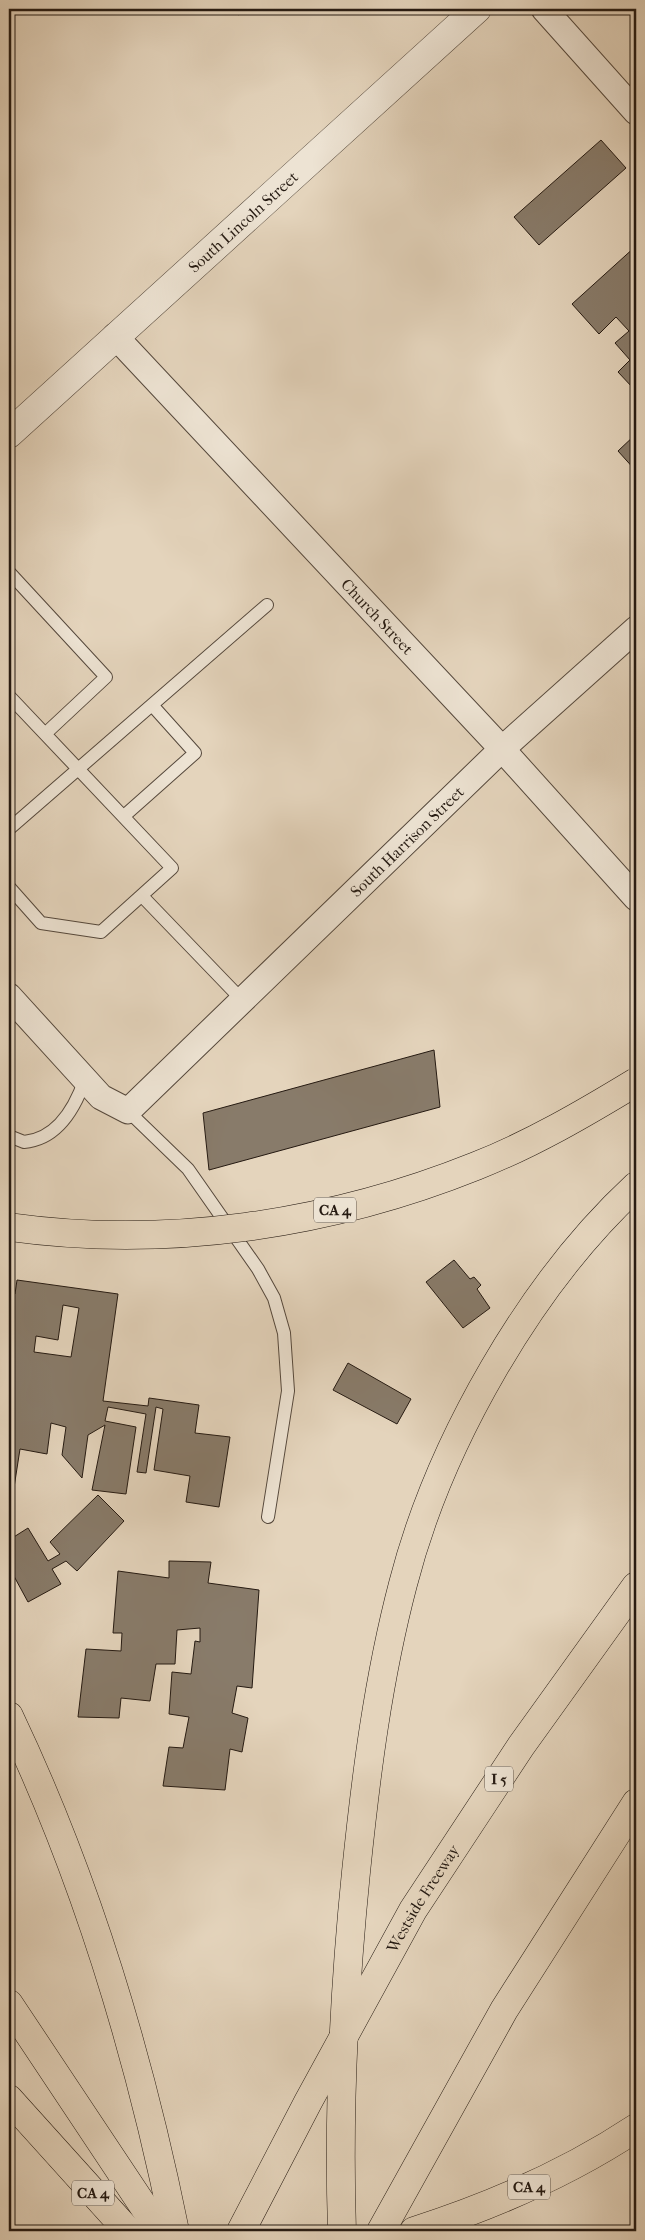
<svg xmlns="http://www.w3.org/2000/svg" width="645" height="2240" font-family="'IM FELL French Canon',serif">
<rect width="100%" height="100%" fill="#e4d4bc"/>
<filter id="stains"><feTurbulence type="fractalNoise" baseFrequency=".004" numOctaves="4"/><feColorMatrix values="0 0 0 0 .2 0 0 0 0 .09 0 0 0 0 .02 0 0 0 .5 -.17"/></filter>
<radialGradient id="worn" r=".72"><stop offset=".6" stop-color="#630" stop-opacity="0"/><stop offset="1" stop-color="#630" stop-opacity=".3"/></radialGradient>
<path fill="#887b6a" stroke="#251a12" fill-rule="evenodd" d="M232 9H246L238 15Z
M601 140 626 168 539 245 514 217Z
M636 246V385L633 388 618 372 630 360 615 343 629 331 616 317 599 334 572 304Z
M636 434V471L618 451Z
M434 1050 440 1107 209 1170 203 1113Z
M454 1260 470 1279 474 1277 481 1285 477 1289 490 1308 463 1328 426 1282Z
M17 1280 118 1294 103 1401 148 1406 149 1398 199 1405 195 1433 230 1437 219 1507 186 1502 190 1476 154 1470 163 1409 156 1407 146 1473 137 1472 146 1414 108 1407 105 1421 136 1427 126 1494 92 1490 105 1425 88 1435 82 1478 62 1455 66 1427 51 1423 47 1454 20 1449 13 1494 9 1493V1293L15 1294ZM63 1305 79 1308 71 1357 34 1352 36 1336 58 1340Z
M348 1363 411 1399 397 1424 333 1390Z
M98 1495 124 1521 77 1571 66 1561 52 1569 61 1584 28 1602 9 1567V1540L28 1528 48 1561 60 1554 50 1542Z
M169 1561 211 1562 208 1583 259 1590 252 1688 237 1686 232 1713 248 1718 242 1752 230 1749 225 1790 163 1786 169 1747 183 1748 189 1717 169 1714 172 1672 191 1674 195 1641 200 1642V1628L177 1630 175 1664H156L150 1701 121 1698 119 1718 78 1717 86 1649 121 1651 122 1633H113L118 1571 169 1578Z"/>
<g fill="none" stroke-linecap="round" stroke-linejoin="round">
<defs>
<path id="service" d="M9 572 106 677 45 734
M9 696 172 868 101 932 41 923 9 887
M124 816 195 753 152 705
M9 829 267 605
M142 896 243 1001
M128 1111 188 1169 258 1269 274 1298 284 1333 288 1391 268 1517
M9 1136 24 1142C58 1139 75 1108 85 1079"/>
<g id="minor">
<path d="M544 9 636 112"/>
<path id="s1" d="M115 336 502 749 636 898"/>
<path id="s2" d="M9 996 101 1097 128 1111 502 749 636 629"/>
</g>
<g id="tertiary">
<path id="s3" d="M9 434 477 9"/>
</g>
<g id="motorway">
<path d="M9 1716C87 1880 139 2053 175 2231"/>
<path d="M9 2004 160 2231"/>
<path d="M9 2099 128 2231"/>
<path id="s4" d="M241 2231 308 2102 413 1910 521 1746 636 1586"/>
<path d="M342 2231C338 2112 344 1991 356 1872 366 1775 378 1679 403 1584 439 1444 530 1284 636 1186"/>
<path d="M381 2231 504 2010 636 1803"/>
<path d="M414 2231C492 2206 568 2173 636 2128"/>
</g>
</defs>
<use href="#service" stroke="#55483c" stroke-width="14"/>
<use href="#minor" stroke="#55483c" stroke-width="27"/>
<use href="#tertiary" stroke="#55483c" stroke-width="29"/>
<use href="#motorway" stroke="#251a12" stroke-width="29"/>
<use href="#service" stroke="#ede3d3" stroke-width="12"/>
<use href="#minor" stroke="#ede3d3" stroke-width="25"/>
<use href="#tertiary" stroke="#ede3d3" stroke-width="28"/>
<use href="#motorway" stroke="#e4d4bc" stroke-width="28"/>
<defs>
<path id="motorway-bridge" d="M9 1227C166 1249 329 1225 476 1166 532 1144 585 1113 636 1082"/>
</defs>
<use href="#motorway-bridge" stroke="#251a12" stroke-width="29" stroke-linecap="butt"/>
<use href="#motorway-bridge" stroke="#e4d4bc" stroke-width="28"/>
</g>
<g text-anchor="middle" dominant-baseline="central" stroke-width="4" stroke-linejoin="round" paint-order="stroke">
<g fill="#ede3d3" stroke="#61564c" stroke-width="1">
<rect x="314" y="1197.5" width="42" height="25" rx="4"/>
<rect x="485" y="1766.5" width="28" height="25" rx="4"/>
<rect x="508" y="2174.5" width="42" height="25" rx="4"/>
<rect x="72" y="2180.5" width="42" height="25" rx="4"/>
</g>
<g font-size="15" font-weight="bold" fill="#251a12">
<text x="335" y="1210">CA 4</text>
<text x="499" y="1779">I 5</text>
<text x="529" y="2187">CA 4</text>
<text x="93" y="2193">CA 4</text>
</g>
<g font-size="16" fill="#251a12" stroke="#ede3d3">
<text stroke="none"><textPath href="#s3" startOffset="316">South Lincoln Street</textPath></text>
<text stroke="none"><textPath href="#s1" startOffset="384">Church Street</textPath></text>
<text stroke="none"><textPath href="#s2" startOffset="555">South Harrison Street</textPath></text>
<text stroke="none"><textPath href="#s4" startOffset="379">Westside Freeway</textPath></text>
</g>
</g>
<rect width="645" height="2240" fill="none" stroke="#e4d4bc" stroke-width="30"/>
<rect x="10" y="10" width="625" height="2220" fill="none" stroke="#251a12" stroke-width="2.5"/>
<rect x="15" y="15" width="615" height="2210" fill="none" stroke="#251a12"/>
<rect width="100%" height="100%" filter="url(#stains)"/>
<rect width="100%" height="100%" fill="url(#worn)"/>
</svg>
